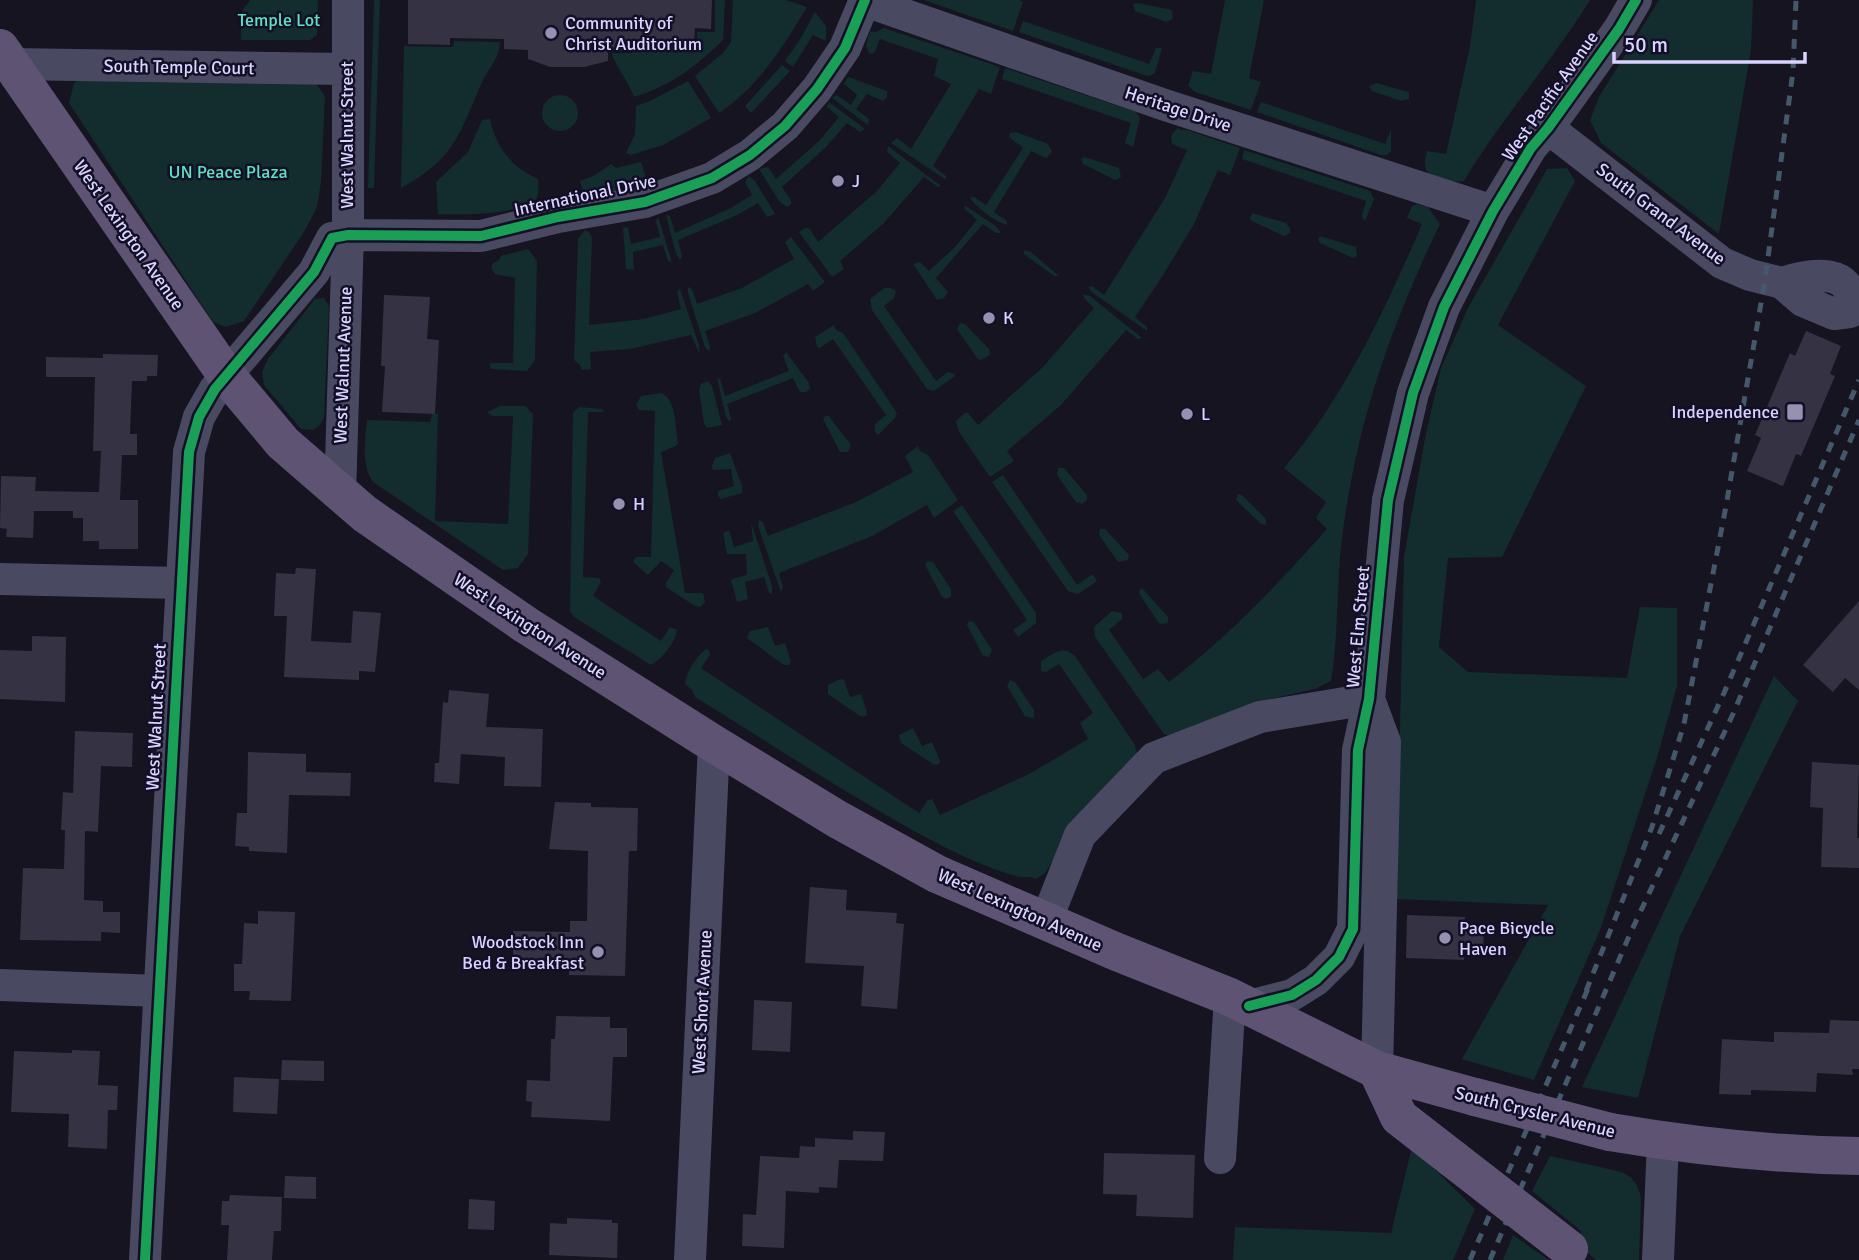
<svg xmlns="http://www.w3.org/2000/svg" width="1859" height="1260" font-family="Signika,sans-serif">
<rect width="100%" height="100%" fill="#161421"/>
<path fill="#132c2d" d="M250 0H318L317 35 310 40H241L242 11Z
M374 0H380L374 188H368Z
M715 0H725L723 40C697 66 670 86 634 97 630 84 613 62 612 53H632L633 43 697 45V32H715Z
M733 0H786L807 7C783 47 759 86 719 113L695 76 723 53 731 42Z
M924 0H1019L1023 2 1013 31Z
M1225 0H1264L1249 78 1261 82 1251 110 1195 92 1188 86 1193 71 1211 74Z
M1476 0H1590C1551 63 1502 118 1464 181 1440 184 1418 179 1427 151L1446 154 1470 46Z
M1659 0H1753L1751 50 1719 234 1601 143 1590 120 1599 97Z
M1138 3 1172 10 1173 19 1166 22 1135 11 1133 4Z
M815 12 826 26V41L813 35 793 67 785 61 801 38Z
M1023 21 1149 64 1156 48H1162L1155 73 1150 76 1144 75 1019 32Z
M884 28 1000 67 991 94 979 89 933 166 946 176V180L891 143 897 138 911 149 951 84 934 76 938 59 880 39 874 53 869 54 866 46 870 31 875 32Z
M454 41 500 42C500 58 490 66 483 80 459 134 456 158 401 188L404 46 453 47Z
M782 65 790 71 751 113 745 106Z
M1005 68 1136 112 1140 118 1133 147 1125 143 1131 123 1002 79Z
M88 75 297 78 317 85 325 96 321 182 317 207 304 232 244 321 226 327 213 322 69 103 74 83Z
M848 77 887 91V97L883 101 867 94 856 109 869 119 868 125 832 98 837 95 851 105 857 95 844 84Z
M688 81 711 118 663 145 631 155 626 153 635 134 636 106 650 101Z
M1376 83 1409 92V99L1402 101 1372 91 1369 86Z
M542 113a18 18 0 1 1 36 0a18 18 0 1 1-36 0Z
M829 102 865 129 860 132 847 123 826 147 782 187 791 200V204L787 207 779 201 759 169 768 167 776 179 820 140 839 117 827 107Z
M1261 102 1385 144 1391 129V151L1387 155H1381L1257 112Z
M490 119C496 148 512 167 538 179 538 185 540 196 535 200 518 215 461 215 438 214L436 182 468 152 482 120Z
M1178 127 1180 130H1187L1240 148 1230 175 1218 170 1194 224 1160 280 1135 317 1147 327V331L1093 293 1088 287 1092 286 1104 295 1165 198 1187 150 1172 144 1171 136Z
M1016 132 1048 144 1052 152 1046 158 1031 151 994 212 1007 221V225C994 221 978 209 970 198L974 197 986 205 1023 148 1009 137 1010 133Z
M888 146 941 186 938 187 924 177 883 224 840 261 844 269 832 277 799 232 805 228H809L818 242 877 191 900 163 887 152Z
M1244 150 1370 191 1374 199 1365 221 1362 216 1366 201 1242 159Z
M1085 157 1119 168 1121 177 1115 180 1083 164 1081 159Z
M641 162 650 191 590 196 583 191 580 181 595 175 611 164 616 168Z
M1567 168 1575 181 1498 325 1586 386 1502 557 1448 558 1439 647 1468 672 1627 678 1640 607 1677 608V686L1657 758 1600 930 1534 1080 1462 1059 1548 905 1396 899 1404 557 1425 438 1441 368 1469 306 1547 169Z
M749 176 755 181 775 214 767 217 758 203 735 216 678 240 682 256 680 260 676 254 666 215 670 216 675 233 731 208 752 195 745 182Z
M1417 204 1428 207 1440 224C1390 328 1357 422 1342 538 1336 586 1339 634 1331 681L1315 689 1257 702 1174 736 1164 734 1095 637 1094 627 1112 611 1122 613V619L1109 630 1143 679 1158 669 1169 682C1228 637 1278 584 1327 529L1316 518 1326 502 1284 468C1345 396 1385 310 1422 224L1407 218 1412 206Z
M964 205 996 226 1001 233H996L983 224 936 278 948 292 944 298 937 300 913 264 920 262 929 271 955 247 977 220 965 209Z
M1252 213 1286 223 1290 228V233L1284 236 1252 221 1250 219Z
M658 217 672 262 668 261 663 245 633 252 634 270 626 269 623 228 628 227 631 244 660 237 656 221Z
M585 230 590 233 592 238 589 325 644 319 681 309 677 292 680 289 699 345V353L691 335 630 349 590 352 591 369 582 370 580 365 574 360 578 239Z
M1320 236 1356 247 1357 256 1353 258 1320 243 1318 240Z
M791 237 825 282 813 291 808 284 755 313 705 331 710 347 709 351 705 347 688 293V287L692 289 697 304 742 288 794 259 785 242Z
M528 249 537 261 535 360 527 371 491 369 489 364 492 363H513L515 278 495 274 492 269V264L499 260 501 256Z
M1024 250 1031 252 1059 276H1054L1024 254Z
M884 288H890L896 291 894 298 884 306 936 381 948 372 954 374 955 376 934 391 927 389 872 310 870 299Z
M1083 294 1090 296 1142 338 1138 339 1126 330 1061 405 1007 451 1014 461 990 477 959 432 956 421 965 413H968L978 425 1043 367 1094 308 1084 298Z
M324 298 329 306 324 417 320 425 313 430 301 429 264 385 262 372 268 359 315 299Z
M960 323 965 324 989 349 990 355 981 360 977 358 957 329Z
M834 325 836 330 843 333 897 413 895 418 878 435 875 431V424L886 415 833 339 820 348 817 347 815 337Z
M786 352 809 383 810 389 806 392H800L793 378 727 404 731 418 730 422 726 417 717 378 720 379 725 396 789 371 783 356Z
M708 381 712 386 722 425 707 428 704 424 699 390 701 384Z
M661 393C677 399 675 428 678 443L676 446 661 452 685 593H703L705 602 700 607 695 606 666 587V583L674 570 661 561 648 575 633 562 636 557H651L655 411 639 410 636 405 641 396Z
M500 406H525L533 414 528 554 518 568 503 570 373 482C361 465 365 441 367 420L430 422 432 414H438L435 521 508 524 513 416H492L487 412Z
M579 407 602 409 604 412H588L583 577 599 578 601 582 593 596 661 641 670 627 677 630C675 643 663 658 651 665L574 617 570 611 573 413Z
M828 415 851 445 848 452H840L824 421 823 418Z
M918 446 920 451 928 455 958 500 934 518 927 505 872 536 779 573 783 587 781 592 758 526 759 520 763 522 768 536 856 502 913 472 905 456Z
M730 453 742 486V493L721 499 718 496V491L734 486 731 469 713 470 712 466 715 458Z
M1058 468H1064L1087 495V500L1082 504 1076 502 1057 475Z
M1003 475 1077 585 1093 574 1097 581 1078 594 1068 591 992 482Z
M1238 494 1242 495 1266 519V525L1261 524 1236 500Z
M962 505 1036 613V623L1018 637 1013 630 1027 620 953 511Z
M751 522 772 586V594L769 593 764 577 745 582 748 599 737 602 731 581 732 579 747 575 746 554H727L723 533 729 530 734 547 753 541Z
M1100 529H1105L1129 555 1128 560 1118 562 1099 535Z
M927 561 933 562 951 589V596L947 599 942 597 925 565Z
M1142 588 1168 617V623L1161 624 1158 622 1140 595 1139 591Z
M969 621 974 622 992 650 989 657 983 656 967 625Z
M768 627 775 646 785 643 791 662 789 665H784L747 638 750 631Z
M706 649 709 650 710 655 701 668 919 813 928 800 932 799 940 815 1031 773 1088 739 1080 723 1093 713 1059 664 1046 672 1041 671V661C1053 654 1063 644 1075 656L1135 745 1137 754 1070 834 1045 873 1036 879 1030 877H1019C966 862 917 833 869 805 810 770 753 733 695 697L692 690 685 684C686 672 696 657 706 649Z
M1774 676 1798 701 1680 936 1638 1098 1582 1087Z
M840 679 844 680 850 697 861 694 867 712 866 716H860L828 694V685Z
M1010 680 1015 682 1034 710V717L1032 718 1025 716 1007 686Z
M913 728 922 746 932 742 940 761 938 765 933 764 901 743 899 735Z
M1412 1147 1475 1209 1453 1260H1233L1235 1227 1391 1233Z
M1550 1156 1618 1171C1632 1175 1638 1184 1641 1198L1639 1260H1596L1581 1247V1231L1532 1191Z
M1513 1235 1549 1260H1503Z"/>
<path fill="#343243" d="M408 0H712L711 29 695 28 694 42 631 40 630 51 608 50V61L584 67H550L528 59V50L504 49V39L450 38V45L408 44Z
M384 295 430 297 427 339 439 340 435 414 382 412 385 366H381Z
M1806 331 1841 346 1830 374 1835 376 1801 456 1796 454 1783 486 1747 471 1761 438 1755 435 1790 353 1795 356Z
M103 354 158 355 157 376H147V381H132L130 434H137V455H122L120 500H138V549H99V541H83V518H73V511H34L33 538 6 537 7 529 0 528 1 476 36 477 35 491 99 492 101 451H93L95 377H46V357L103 358Z
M296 568 316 569 311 641 351 643 353 611 381 613 375 672 359 671V680L284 677 287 616H274L276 573 295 574Z
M1859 601V690L1845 678 1833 692 1803 665Z
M32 636 66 637 65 702 0 699V650L32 651Z
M449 690 489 694 486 727 543 729 541 787 504 786 505 757 461 754 459 784 434 782 435 763H439L443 702 448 703Z
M75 731 133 733 132 767 101 766 98 832 85 831 84 900 103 901V912H120V933L101 932V941L20 940 23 868 64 869 65 830H61L63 792 73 793Z
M248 752 306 754V772L351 773 350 796 289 795 287 853 249 851V847L235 846 237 813H247Z
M1812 762 1859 765 1857 838H1859V868L1821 867 1823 808 1810 807Z
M555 802 591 803V807L638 808 637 851H629L625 976 569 975V966L513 965V931L570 932V921H587L588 851 549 849Z
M810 887 847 890 846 910 897 913 896 923 904 924 897 1009 861 1006 864 966 805 963Z
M258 911 295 912 291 1001 249 1000 250 991H234V964H242L244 923 258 924Z
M1407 915 1465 917 1464 926 1484 927 1483 951 1464 950V960L1406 958Z
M754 1000 792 1002 790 1052 752 1050Z
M556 1016 610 1017V1028H627V1057H613L610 1121 531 1117 532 1102 526 1101 527 1080 550 1081 551 1039H555Z
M1830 1020 1859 1021V1069H1852L1853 1075 1817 1073 1816 1092 1751 1090V1095L1719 1094 1722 1039 1774 1042V1032L1829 1033Z
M72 1050 100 1051 98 1085 118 1086 117 1110H108L107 1149 68 1147 69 1114 11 1112 14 1051 72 1053Z
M282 1060 324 1061V1081L281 1080Z
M234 1077 279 1079 277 1114 233 1112Z
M853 1131 885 1132 883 1161 839 1160 837 1188 819 1187V1193L786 1191 784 1248 742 1246 743 1214 756 1215 760 1156 799 1158 800 1146 815 1147V1138L853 1140Z
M1104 1153 1195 1155 1193 1218 1136 1216 1137 1195 1103 1194Z
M285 1176 316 1177V1199L284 1198Z
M230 1195 282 1197 281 1231H274L272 1260H227L229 1225H221L222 1201H229Z
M469 1199 495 1201 494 1230 468 1229Z
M567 1218 612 1220V1223H618L617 1258 549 1255 550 1223 567 1224Z"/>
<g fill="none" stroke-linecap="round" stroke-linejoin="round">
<path stroke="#4a4962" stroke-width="32" d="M865 1 1165 105 1493 211
M11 64 346 69
M1548 128 1722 263 1750 275 1782 283 1803 301 1834 314 1850 312C1859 265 1808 274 1782 283
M340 495 348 235V0
M0 579 181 583
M1369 699 1385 742 1377 1070
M1046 921 1080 835 1154 758 1260 717 1369 699
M0 985 159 991
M1249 1006 1292 995 1316 980 1339 957 1353 929 1358 750 1369 699 1388 500 1413 393 1444 307 1493 211 1531 148 1548 128 1619 29 1636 0
M1220 1158 1230 997
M145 1260 189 452 199 417 215 389 314 272 332 238 348 235 481 236 558 217 645 202 712 178 750 155 785 126 817 89 845 48 865 0
M690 1260 714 744
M1658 1260 1663 1141"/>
<path stroke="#5e5373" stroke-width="38" d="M0 48 226 375 283 443 365 514 526 625 714 744 837 819 937 874 1117 952 1230 997 1377 1070 1475 1097
M1377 1070 1399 1117 1453 1159
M1610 1132C1693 1146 1775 1155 1859 1156"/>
<path stroke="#43596b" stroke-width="5" stroke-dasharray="10 9" stroke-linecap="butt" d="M1659 834 1724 693 1859 380
M1586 991 1652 827 1684 724 1726 506 1765 280 1793 71 1796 0
M1470 1260 1590 984
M1490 1260 1630 934 1733 714 1859 420"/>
<path stroke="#5e5373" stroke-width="38" d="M1475 1097 1610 1132
M1453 1159 1569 1249"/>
<defs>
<path id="cycleway" d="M1249 1006 1292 995 1316 980 1339 957 1353 929 1358 750 1369 699 1388 500 1413 393 1444 307 1493 211 1531 148 1548 128 1619 29 1636 0
M145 1260 189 452 199 417 215 389 314 272 332 238 348 235 481 236 558 217 645 202 712 178 750 155 785 126 817 89 845 48 865 0"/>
</defs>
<use href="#cycleway" stroke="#130f26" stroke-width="15"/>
<use href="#cycleway" stroke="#1a9f57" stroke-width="10"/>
</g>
<g fill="#9591b1" stroke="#130f26" stroke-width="2.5">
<circle cx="551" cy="33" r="7"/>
<circle cx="838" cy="181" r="7"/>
<circle cx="989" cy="318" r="7"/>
<rect x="1786" y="403" width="18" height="18" rx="3.5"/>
<circle cx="1187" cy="414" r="7"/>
<circle cx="619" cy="504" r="7"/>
<circle cx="1445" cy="938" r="7"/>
<circle cx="598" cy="952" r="7"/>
</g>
<g text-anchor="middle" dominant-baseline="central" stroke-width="5" stroke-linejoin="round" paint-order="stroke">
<g font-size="18" fill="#5fe0c0" stroke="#130f26">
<text x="279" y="20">Temple Lot</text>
<text x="228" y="172">UN Peace Plaza</text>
</g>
<g font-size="18" fill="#d9d4ff" stroke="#130f26" text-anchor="start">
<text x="565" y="23">Community of<tspan x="565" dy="21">Christ Auditorium</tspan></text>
<text x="852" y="181">J</text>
<text x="1003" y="318">K</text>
<text x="1779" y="412" text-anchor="end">Independence</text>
<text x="1201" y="414">L</text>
<text x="633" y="504">H</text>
<text x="1459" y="928">Pace Bicycle<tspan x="1459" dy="21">Haven</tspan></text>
<text x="584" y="942" text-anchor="end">Woodstock Inn<tspan x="584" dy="21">Bed &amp; Breakfast</tspan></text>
</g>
<g font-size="18" fill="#d9d4ff" stroke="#130f26">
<text transform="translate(179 67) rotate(1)">South Temple Court</text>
<text transform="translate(1550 96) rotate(-55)">West Pacific Avenue</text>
<text transform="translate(1178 109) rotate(18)">Heritage Drive</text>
<text transform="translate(347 135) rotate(-90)">West Walnut Street</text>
<text transform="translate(585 195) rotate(-12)">International Drive</text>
<text transform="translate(1661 214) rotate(37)">South Grand Avenue</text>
<text transform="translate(129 235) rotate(55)">West Lexington Avenue</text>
<text transform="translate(343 365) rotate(-88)">West Walnut Avenue</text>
<text transform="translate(530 626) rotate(33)">West Lexington Avenue</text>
<text transform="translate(1358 627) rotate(-85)">West Elm Street</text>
<text transform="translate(156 717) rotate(-87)">West Walnut Street</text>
<text transform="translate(1020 910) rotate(24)">West Lexington Avenue</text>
<text transform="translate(702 1002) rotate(-87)">West Short Avenue</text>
<text transform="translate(1535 1112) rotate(14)">South Crysler Avenue</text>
</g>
</g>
<path d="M1614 52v10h191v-10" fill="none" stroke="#d9d4ff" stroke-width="3.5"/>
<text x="1624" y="52" font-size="21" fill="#d9d4ff" stroke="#130f26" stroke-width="5" paint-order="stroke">50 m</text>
</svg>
